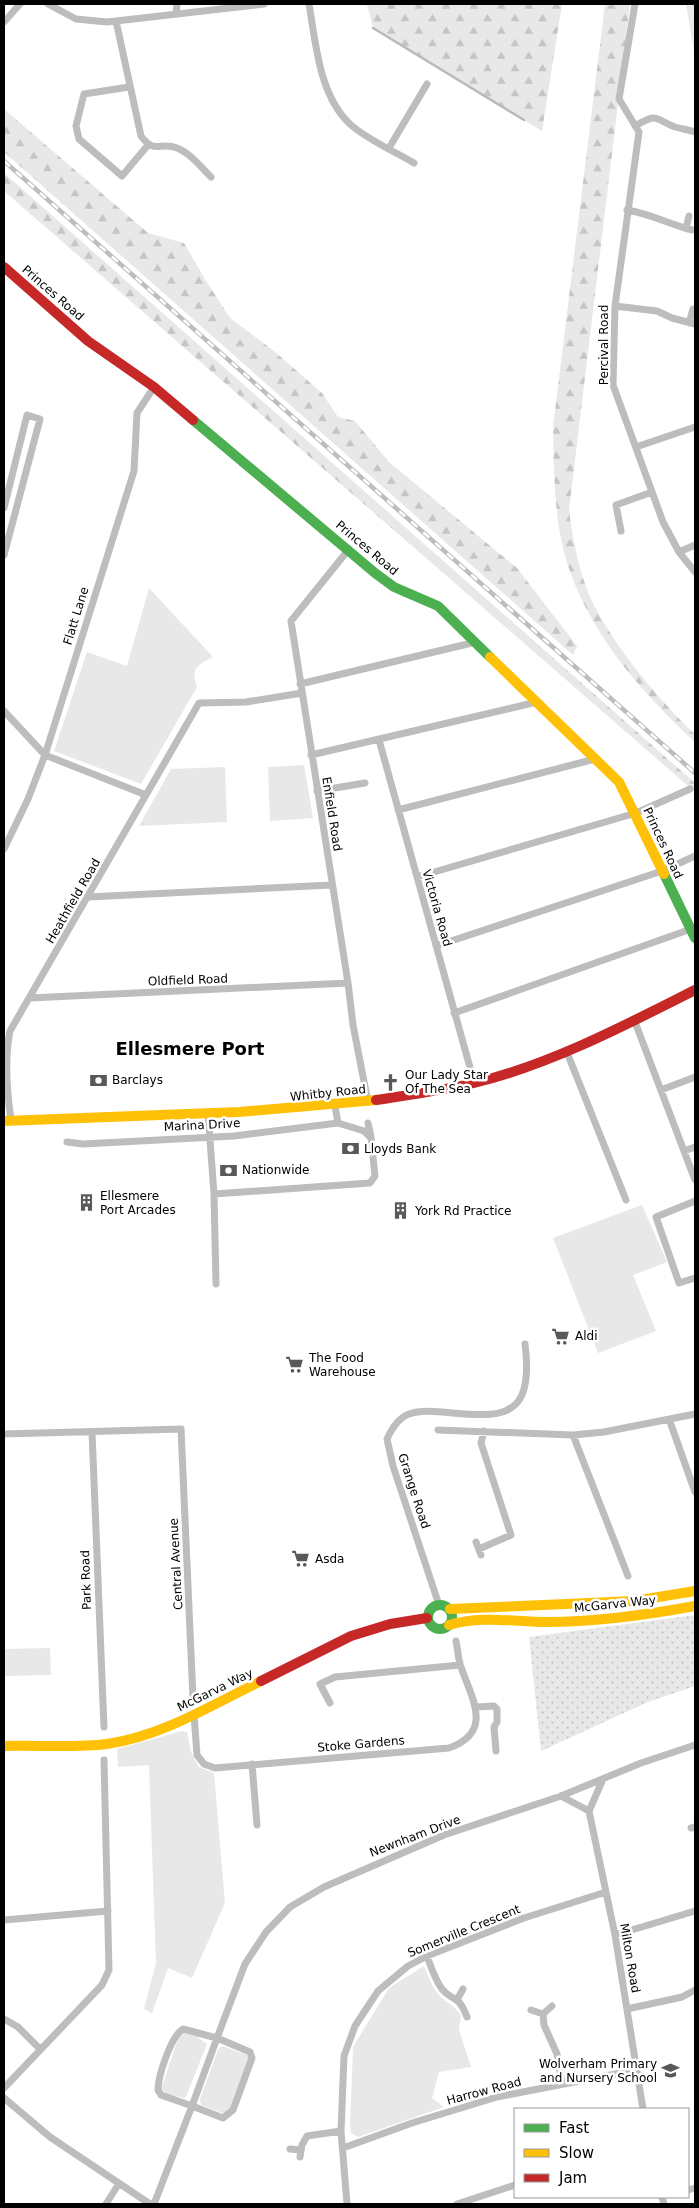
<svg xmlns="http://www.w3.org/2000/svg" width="699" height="2208" font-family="'DejaVu Sans',sans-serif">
<defs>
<pattern id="forest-firs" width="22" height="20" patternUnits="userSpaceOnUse" patternTransform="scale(1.25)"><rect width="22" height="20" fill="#e8e8e8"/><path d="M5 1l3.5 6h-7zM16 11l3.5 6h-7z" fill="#c5c5c5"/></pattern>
<pattern id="garden-dots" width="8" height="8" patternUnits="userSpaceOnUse" patternTransform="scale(1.25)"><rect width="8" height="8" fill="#e8e8e8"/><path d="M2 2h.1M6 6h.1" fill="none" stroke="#c5c5c5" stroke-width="1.8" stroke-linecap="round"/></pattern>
</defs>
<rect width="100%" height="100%" fill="#fff"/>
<path fill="#e8e8e8" d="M686 4H695V58Z
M149 588 213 657C196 666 191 667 197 687L141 784 54 751 87 652 127 666Z
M304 765 313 818 270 821 268 767Z
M225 767 227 822 139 826 171 769Z
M642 1205 667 1262 633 1275 656 1331 598 1353 553 1238Z
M50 1648 51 1675 5 1676 4 1649Z
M182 1731 187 1732 191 1752 199 1767 214 1773 225 1903 192 1978 168 1968 152 2013 144 2009 156 1963 149 1765 118 1767 117 1749Z
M424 1966C428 1976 432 1987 440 1996 447 2003 455 2006 461 2015L459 2030 471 2067 439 2072 432 2098 444 2107 358 2137 351 2133 350 2125 353 2047 389 1988Z
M183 2033 196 2036 207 2044 186 2097 184 2098 166 2094 161 2089 179 2036Z
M223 2046 249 2056V2059L230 2109 225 2114 201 2105 200 2099 216 2055 219 2048Z"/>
<path fill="url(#forest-firs)" d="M367 4H562L542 131 373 28Z
M605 4H630L569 510C572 535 577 560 585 584 600 630 659 701 695 734V742C639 690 587 631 565 556 554 517 554 468 553 427Z
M4 109 148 233 184 243 206 281 230 318 274 351 322 393 338 417 355 421 389 462 517 568 577 646 573 655 4 152Z
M4 173 687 776 695 783V792L4 191Z"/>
<path fill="url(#garden-dots)" d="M695 1615V1686L648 1702 541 1751 529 1637Z"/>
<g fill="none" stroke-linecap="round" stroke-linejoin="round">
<path stroke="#bababa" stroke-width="2.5" d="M373 28 524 120"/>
<path stroke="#bdbdbd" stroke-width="7" d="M48 4 76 19 107 22 264 4
M309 4C316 44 319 96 351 125 368 140 394 151 414 163
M635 4 619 99 639 132 615 306 613 385 663 522 679 552 695 572
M176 14 177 4
M116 21 141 136C155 155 160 141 177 148 190 153 201 167 211 177
M4 22 20 4
M129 87 84 94 76 126 79 139 122 176 148 145
M635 126C659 112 654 119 675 127 682 129 689 130 695 132
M389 148 427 84
M627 210C651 214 669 224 692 230
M686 228 689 216
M615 306 657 311 672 318 695 324
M689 323 693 309
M636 447 695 427
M4 508 27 415 40 419 4 555
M621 531 616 505 652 492
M349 549 291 621 348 983 353 1025 368 1102
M679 552 695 545
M300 684 476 642
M4 711 45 755 146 795
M379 740 474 1082
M311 755 537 702
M317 791 365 783
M398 810 595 759
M4 849 28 799 45 755 134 471 137 413 154 387
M417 877 636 813 690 789
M88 897 332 885
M436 946 662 871 695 856
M30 998 348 983
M454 1013 694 928
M635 1022 695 1180
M566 1050 626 1200
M661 1090 695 1077
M208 1113 214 1194 216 1284
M11 1120C7 1092 4 1060 10 1031L199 703 246 702 302 693
M368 1123 371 1137
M67 1142 83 1144 234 1136 338 1123
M684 1151 695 1147
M214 1194 370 1183 375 1176 371 1138 364 1131 338 1123 335 1106
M695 1201 656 1217 679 1283 695 1278
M669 1419 695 1492
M438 1430 573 1435 604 1432 695 1414
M92 1432 104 1727
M4 1434 181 1429 193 1698
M573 1435 628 1576
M476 1542 481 1555
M479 1549 511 1535 481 1443 484 1431
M439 1605 393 1466 387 1439C392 1428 398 1418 409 1414 439 1402 512 1436 524 1389 528 1374 527 1359 525 1344
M330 1703 320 1684 335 1677 460 1665
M476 1707 494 1706 497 1709V1722L494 1727 496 1751
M194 1714 197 1755 204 1764 215 1768 449 1748C494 1732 472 1699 461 1667 458 1659 458 1650 456 1641
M252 1764 257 1825
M561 1796 589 1811 615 1935 643 2109
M589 1811 603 1779
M691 1828 695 1827
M4 1920 108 1911
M615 1935 695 1911
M427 1956C431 1967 435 1980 442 1989 452 2002 458 1993 467 2017
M458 1998 463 1989
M627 2009 682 1997 695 1990
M531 2010 543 2014 544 2025 557 2054 562 2083
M543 2014 552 2006
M4 2019 18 2027 40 2049
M217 2038 250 2052 252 2058 233 2110 223 2118 192 2106Z
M4 2088 102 1985 109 1970 104 1760
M4 2098 50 2137 150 2204
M343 2148 412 2123 497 2097 636 2070
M290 2149 301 2150
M300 2157 302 2145 307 2136 341 2131
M688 2190 695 2188
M662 2197 664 2204
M106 2204 118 2185
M154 2204 192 2106 161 2095 158 2090C158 2076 171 2036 183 2029L217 2038 245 1964 266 1932 290 1907 324 1887 444 1835 561 1796 641 1763 695 1745
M347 2204 341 2131 344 2056 355 2026 378 1991 408 1966 427 1956 524 1918 606 1892
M457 2204 515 2185"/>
<path stroke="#4caf50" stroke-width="10" d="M193 420 375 573 394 587 438 606 490 657
M664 874 695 938
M428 1617a12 12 0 1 1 24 0a12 12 0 1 1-24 0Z"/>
<path stroke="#ffc107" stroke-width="10" d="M490 657 619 782 664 874
M4 1121 239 1112 376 1100
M450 1609 634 1601 695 1591
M449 1625C482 1615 514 1622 547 1622 597 1622 646 1615 695 1606
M4 1746C37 1745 75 1748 107 1744 162 1736 212 1705 261 1681"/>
<path stroke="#c62828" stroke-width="10" d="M4 267 88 341 154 387 193 420
M376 1100C408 1095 441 1091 474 1083 549 1065 626 1025 695 990
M261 1681 351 1636 390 1624 427 1618"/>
<defs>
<path id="rail" d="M4 161 695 773"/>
</defs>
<use href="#rail" stroke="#bdbdbd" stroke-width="4.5"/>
<use href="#rail" stroke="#fff" stroke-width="2.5" stroke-dasharray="8" stroke-linecap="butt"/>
</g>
<defs>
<symbol id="bank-bare" viewBox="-9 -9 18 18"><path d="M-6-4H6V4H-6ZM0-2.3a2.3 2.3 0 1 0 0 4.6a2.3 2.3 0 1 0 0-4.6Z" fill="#595959" stroke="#fff" stroke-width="2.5" paint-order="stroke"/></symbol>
<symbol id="church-bare" viewBox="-9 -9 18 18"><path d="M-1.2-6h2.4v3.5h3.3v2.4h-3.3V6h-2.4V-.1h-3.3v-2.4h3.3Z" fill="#595959" stroke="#fff" stroke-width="2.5" paint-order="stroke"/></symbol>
<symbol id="building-bare" viewBox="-9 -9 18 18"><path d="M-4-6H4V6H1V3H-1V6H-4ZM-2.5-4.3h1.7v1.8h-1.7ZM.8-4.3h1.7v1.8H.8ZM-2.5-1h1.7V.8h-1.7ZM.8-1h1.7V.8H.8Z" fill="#595959" stroke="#fff" stroke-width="2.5" paint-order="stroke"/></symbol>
<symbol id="supermarket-bare" viewBox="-9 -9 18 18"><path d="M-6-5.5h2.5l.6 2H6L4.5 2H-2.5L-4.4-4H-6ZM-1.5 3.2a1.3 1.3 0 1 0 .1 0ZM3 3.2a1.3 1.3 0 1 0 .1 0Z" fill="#595959" stroke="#fff" stroke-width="2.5" paint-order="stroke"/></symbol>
<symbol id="school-bare" viewBox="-9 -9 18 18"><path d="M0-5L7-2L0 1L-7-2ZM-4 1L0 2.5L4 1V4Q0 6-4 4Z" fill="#595959" stroke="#fff" stroke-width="2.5" paint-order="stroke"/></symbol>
</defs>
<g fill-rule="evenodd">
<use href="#bank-bare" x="86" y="1068" width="25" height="25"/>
<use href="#church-bare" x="378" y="1070" width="25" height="25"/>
<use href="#bank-bare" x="338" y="1136" width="25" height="25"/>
<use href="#bank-bare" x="216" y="1158" width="25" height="25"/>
<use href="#building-bare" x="74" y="1190" width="25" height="25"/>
<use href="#building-bare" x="388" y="1198" width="25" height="25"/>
<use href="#supermarket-bare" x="548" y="1324" width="25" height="25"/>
<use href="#supermarket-bare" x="282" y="1352" width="25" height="25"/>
<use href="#supermarket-bare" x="288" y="1546" width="25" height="25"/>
<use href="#school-bare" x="658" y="2058" width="25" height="25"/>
</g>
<g text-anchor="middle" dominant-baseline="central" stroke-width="5" stroke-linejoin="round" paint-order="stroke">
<g font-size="12" fill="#000" stroke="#fff">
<text transform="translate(53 293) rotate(41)">Princes Road</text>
<text transform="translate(604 345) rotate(-90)">Percival Road</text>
<text transform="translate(367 548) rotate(40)">Princes Road</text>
<text transform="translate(76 616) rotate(-73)">Flatt Lane</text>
<text transform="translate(332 814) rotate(81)">Enfield Road</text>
<text transform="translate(663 843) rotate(65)">Princes Road</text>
<text transform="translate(73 901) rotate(-60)">Heathfield Road</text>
<text transform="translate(437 908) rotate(74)">Victoria Road</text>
<text transform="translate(188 980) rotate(-2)">Oldfield Road</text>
<text transform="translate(328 1093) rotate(-6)">Whitby Road</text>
<text transform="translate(202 1125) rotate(-3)">Marina Drive</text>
<text transform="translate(414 1491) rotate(72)">Grange Road</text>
<text transform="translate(176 1564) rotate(-93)">Central Avenue</text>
<text transform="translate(86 1580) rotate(-92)">Park Road</text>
<text transform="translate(615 1604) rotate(-6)">McGarva Way</text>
<text transform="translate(215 1690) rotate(-26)">McGarva Way</text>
<text transform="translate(361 1744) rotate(-5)">Stoke Gardens</text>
<text transform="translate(415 1836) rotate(-21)">Newnham Drive</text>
<text transform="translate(464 1931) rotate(-22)">Somerville Crescent</text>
<text transform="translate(630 1958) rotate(80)">Milton Road</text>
<text transform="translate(484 2091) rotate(-15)">Harrow Road</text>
</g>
<g font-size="12" fill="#000" stroke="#fff" text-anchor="start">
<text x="405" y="1075">Our Lady Star<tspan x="405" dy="14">Of The Sea</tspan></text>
<text x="112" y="1080">Barclays</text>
<text x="364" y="1149">Lloyds Bank</text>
<text x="242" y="1170">Nationwide</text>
<text x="100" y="1196">Ellesmere<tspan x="100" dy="14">Port Arcades</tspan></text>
<text x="415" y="1211">York Rd Practice</text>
<text x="575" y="1336">Aldi</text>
<text x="309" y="1358">The Food<tspan x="309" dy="14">Warehouse</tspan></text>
<text x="315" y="1559">Asda</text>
<text x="657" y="2064" text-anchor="end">Wolverham Primary<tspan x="657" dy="14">and Nursery School</tspan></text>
</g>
<g font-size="18" font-weight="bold" fill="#000" stroke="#fff">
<text x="190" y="1048">Ellesmere Port</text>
</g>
</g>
<rect width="699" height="2208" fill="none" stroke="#000000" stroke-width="10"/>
<rect x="514" y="2108" width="175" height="90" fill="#ffffff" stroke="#999999"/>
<rect x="524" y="2124" width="25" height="8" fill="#4caf50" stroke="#999999"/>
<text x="559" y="2133" font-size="15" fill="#000000">Fast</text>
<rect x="524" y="2149" width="25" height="8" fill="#ffc107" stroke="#999999"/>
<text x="559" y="2158" font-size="15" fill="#000000">Slow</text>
<rect x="524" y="2174" width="25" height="8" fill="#c62828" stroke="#999999"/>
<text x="559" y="2183" font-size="15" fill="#000000">Jam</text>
</svg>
